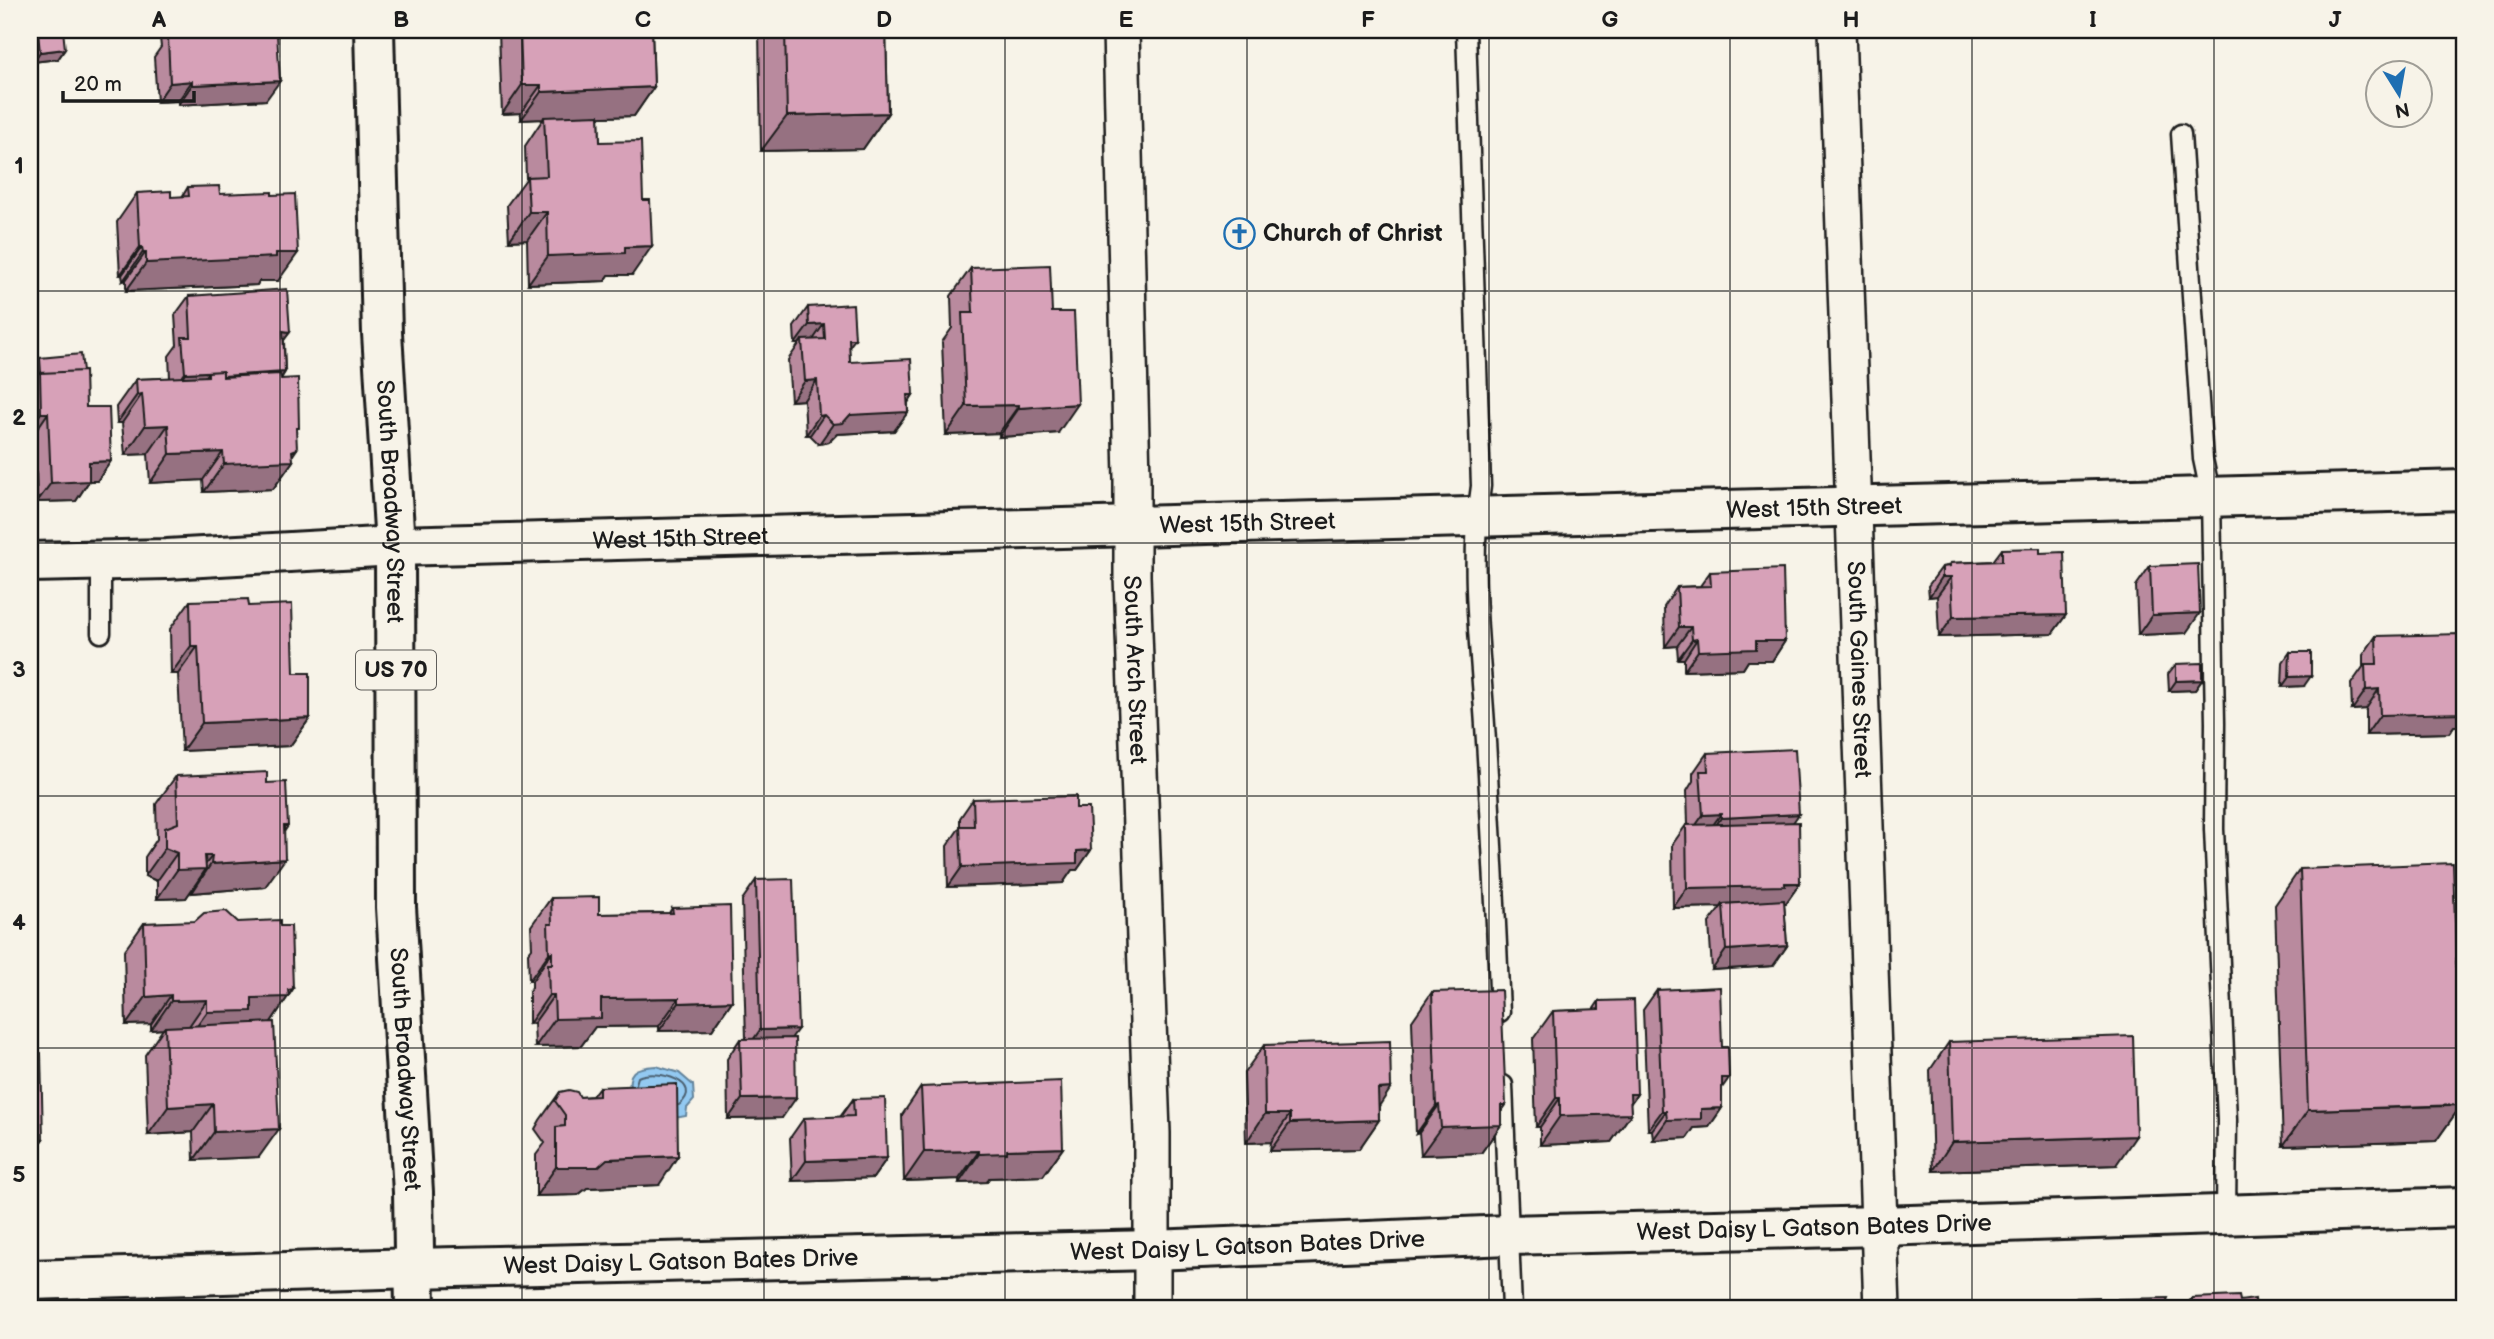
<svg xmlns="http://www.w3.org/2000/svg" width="2494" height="1339" font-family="'Balsamiq Sans',sans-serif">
<rect width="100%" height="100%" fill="#f7f3e8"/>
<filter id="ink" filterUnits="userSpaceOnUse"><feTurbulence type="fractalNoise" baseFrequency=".0143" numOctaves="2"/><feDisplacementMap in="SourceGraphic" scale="14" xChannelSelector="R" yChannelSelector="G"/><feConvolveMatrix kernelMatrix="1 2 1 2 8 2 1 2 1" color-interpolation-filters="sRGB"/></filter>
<g filter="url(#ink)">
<path fill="#93c9f1" stroke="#63849c" stroke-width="2" d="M656 1066 679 1073 693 1085 694 1100 687 1108 686 1116 675 1118 630 1094C627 1071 634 1067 656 1066Z"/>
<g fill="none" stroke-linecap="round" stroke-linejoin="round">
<path stroke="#4c6171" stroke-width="2" d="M636 1084 638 1077C657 1068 706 1083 679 1105"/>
<defs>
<path id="lane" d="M1466 30 1481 486C1469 565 1480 646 1485 725 1491 821 1496 916 1500 1012
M2181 134 2203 459 2211 497 2215 723 2214 829 2227 1120 2226 1214
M101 560V633
M1503 1085 1512 1309"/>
<g id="street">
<path id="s1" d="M1121 30 1132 478V576L1152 1133V1309"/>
<path id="s2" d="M1837 30 1882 1309"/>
</g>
<g id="secondary">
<path id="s3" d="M30 562 167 559 395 546 2464 490"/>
<path id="s4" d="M30 1280 415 1268 1153 1250 1509 1235 1880 1226 2464 1207"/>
</g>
<g id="primary">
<path id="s5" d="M374 30 382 333 395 546 396 907 413 1192 415 1309"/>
</g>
</defs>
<use href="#lane" stroke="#1c1c1c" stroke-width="23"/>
<use href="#street" stroke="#1c1c1c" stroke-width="40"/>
<use href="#secondary" stroke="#1c1c1c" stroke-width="44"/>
<use href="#primary" stroke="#1c1c1c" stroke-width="44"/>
<use href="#lane" stroke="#f7f3e8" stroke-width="18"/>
<use href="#street" stroke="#f7f3e8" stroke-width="35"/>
<use href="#secondary" stroke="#f7f3e8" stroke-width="38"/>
<use href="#primary" stroke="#f7f3e8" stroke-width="38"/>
</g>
<path fill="#b98a9e" stroke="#1c1c1c" stroke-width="2" d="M120 30H157L152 36 120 37Z
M166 30H261L266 100 178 105V101L157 102 154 57 161 47 160 38Z
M499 30H652L654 87 634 116 599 117 600 142 632 275H609L605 281 528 284 527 240 509 241 507 205 526 179 525 146 543 119 521 120V113L502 114Z
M759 30H886L888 113 863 149 761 151Z
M38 33 65 49 58 59 33 62 31 43Z
M188 187 220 194 278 281H259L257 285 126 291V280L123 281 122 275H120L117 222 137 193 171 197H182Z
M971 268 1058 433 999 437V433L946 435 942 342 952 328 951 296Z
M189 296 290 332 284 340 285 372 281 379 296 432 292 455 293 461 273 489 204 492 203 480 150 483 148 454 125 455 122 423H117L116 407 136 379 170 378 169 356 177 345 175 315Z
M808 307 849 348 850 362 913 395 908 403V412L894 431 837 434 829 442 819 444 810 435H806L804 400 791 401 788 360 799 344H795L794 327Z
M40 358 86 407 111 461 97 481H89L76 501 37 502 35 432H30V388L34 381 33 368Z
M2002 549 2040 553 2066 615 2052 634 1939 637 1937 596 1929 597 1928 586 1942 567 1948 566 1950 563 1993 561Z
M2150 566 2186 633 2138 635 2136 586Z
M1710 572 1785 641 1772 661H1748L1743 669 1684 671V659H1678L1677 646 1665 647 1664 607 1677 587 1700 586Z
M190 601 249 606 294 673 310 718 290 746 182 751 178 674H171L170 629Z
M2376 636 2454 726 2449 733 2366 735V709L2352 710 2351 684 2363 667V655Z
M2290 652 2304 686 2282 687 2283 662Z
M2176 664 2202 680 2195 690 2169 691 2168 674Z
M1707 753 1793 822 1800 883 1786 903H1784L1787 946 1773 966 1712 970 1709 923 1721 907 1673 908 1672 845 1686 825H1688L1687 791 1693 781V773Z
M176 776 267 783 288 826 284 832 265 887 192 893V889L186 898 157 899V881L145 876V857L157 839 156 804Z
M973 799 1076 808 1091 850 1077 870H1072L1063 883 948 887 947 846 960 827V818Z
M2300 869 2456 959 2464 947V1107H2460L2436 1141 2283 1146 2275 905Z
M756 880 791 1038 782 1118 728 1119 727 1059 740 1039H746L742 900Z
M551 898 599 914 669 913 672 908 732 1001 712 1030 659 1031V1026L595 1027 581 1046 535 1047 534 1023 529 1024V992L532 987V981H529L528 953 532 948 531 926Z
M238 922 280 926 293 989 271 1022 259 1157 194 1160 193 1132 148 1135 145 1055 163 1029 151 1030V1024L126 1025 124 951 144 923Z
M1657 990 1722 1088V1108L1709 1127 1694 1128 1687 1138 1653 1140 1652 1130H1648L1643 1010Z
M1432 992 1506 1105 1501 1112V1125L1481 1153 1421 1155 1419 1133 1416 1134 1412 1021Z
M1599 1001 1637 1094 1630 1104 1631 1114 1611 1142 1540 1145V1127H1536L1533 1039 1553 1011 1593 1010Z
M1949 1042 2116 1165 1933 1171 1930 1070Z
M1264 1045 1379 1106V1120L1359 1149 1270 1151 1271 1142 1246 1143 1244 1073Z
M599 1087 659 1185 587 1188 578 1195 536 1196V1155L545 1143 535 1129 540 1120 560 1092 580 1097 592 1096Z
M921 1087 1063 1148 1043 1176 989 1178 987 1182 959 1183V1179L904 1181 902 1115Z
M853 1099 887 1158 873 1178 792 1181 790 1138 804 1118 840 1117Z
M2070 1298 2098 1304H2115L2118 1299 2166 1303H2188L2192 1298 2240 1301 2256 1309H2272H2063Z"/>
<path fill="#967181" stroke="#1c1c1c" stroke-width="2" d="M125 30H157L152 36 120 37Z
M65 49 58 59 33 62 40 52Z
M192 81 178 101 157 102 170 83Z
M280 81 266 100 178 105 192 85Z
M522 85H541L521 113 502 114Z
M654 87 634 116 544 119V117L543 119 521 120 541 92Z
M888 113 863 149 761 151 787 116Z
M529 212H547L527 240 509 241Z
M652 246 632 275H609L605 281 528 284 548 256 625 247Z
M140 247H142L122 275H120Z
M143 252H146L126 280 123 281Z
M276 253H298L278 281H259L257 285 126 291 146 263Z
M824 324 810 344 802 340 799 344H795L809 325Z
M283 331 290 332 276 351Z
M849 339H855L841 358Z
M208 372 194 392 171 393 185 373Z
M285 372 272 391 214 377Z
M817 380 804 400 791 401 805 381Z
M142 394 122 423H117L137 395Z
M907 395H913L901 412H908L894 431 837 434 829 442 819 444 833 424 850 415Z
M1078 404 1058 433 999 437 1019 408Z
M1019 405 999 433 946 435 966 406Z
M41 413H48L35 432H30V429Z
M824 415 810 435H806L819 416Z
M168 425 148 454 125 455 145 426Z
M297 449 289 461H293L273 489 204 492 224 464 292 451Z
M223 452 203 480 150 483 170 454Z
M111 461 97 481H89L76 501 37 502 51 483 89 462Z
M1942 577H1951L1937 596 1929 597Z
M2200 613 2186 633 2138 635 2152 615Z
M2066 615 2052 634 1939 637 1953 617Z
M1679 627H1691L1677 646 1665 647Z
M1697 639 1684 659H1678L1692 640Z
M1756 641H1785L1772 661H1748L1743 669 1684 671 1698 651Z
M191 646H198L178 674H171Z
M2311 676 2304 686 2282 687 2289 677Z
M2202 680 2195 690 2169 691 2176 681Z
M2379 689 2366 709 2352 710 2366 690Z
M2463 706H2464V726H2454L2449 733 2366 735 2380 715Z
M310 718 290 746 182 751 202 723Z
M1721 814 1707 833 1689 835 1703 815Z
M1799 814 1785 834 1707 838 1721 818Z
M165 848 177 853 157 881 145 876Z
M1091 850 1077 870H1072L1063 883 948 887 962 867 1077 851Z
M205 856H212L202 869H206L186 898 157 899 177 870Z
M285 859 265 887 192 893 211 864Z
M1800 883 1786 903 1723 904 1721 907 1673 908 1687 888Z
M1787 946 1773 966 1712 970 1726 950Z
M552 952 532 981H529L549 953Z
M293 989 269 1025 187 1040 207 1012 252 998Z
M171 995 151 1024 126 1025 146 997Z
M549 995H554L534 1023 529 1024Z
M679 998 659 1026 595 1027 581 1046 535 1047 555 1019 601 999Z
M207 1000 187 1029 165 1027 163 1029 151 1030 171 1001Z
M732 1001 712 1030 659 1031 679 1003Z
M798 1029 784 1048 746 1050 760 1030Z
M1722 1078H1729L1715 1098Z
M1391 1088 1372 1117 1378 1089Z
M2462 1088H2464V1107H2460L2436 1141 2283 1146 2308 1110 2450 1106Z
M1630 1094H1637L1623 1114H1631L1611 1142 1540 1145 1560 1116Z
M796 1098 782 1118 728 1119 742 1099Z
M1556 1098H1560L1540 1127H1536Z
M213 1104 193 1132 148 1135 168 1107Z
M1439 1105 1419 1133 1416 1134 1436 1106Z
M1501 1105H1506L1492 1125H1501L1481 1153 1421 1155 1441 1127Z
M1722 1108 1709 1127 1694 1128 1687 1138 1653 1140 1667 1120 1701 1109Z
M1662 1111H1666L1652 1130H1648Z
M1265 1114H1290L1271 1142 1246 1143Z
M1379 1120 1359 1149 1270 1151 1290 1123Z
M279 1129 259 1157 194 1160 214 1132Z
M2136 1136 2116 1165 1933 1171 1952 1142Z
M30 1139H43L30 1158Z
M1063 1148 1043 1176 989 1178 987 1182 959 1183 979 1154 1007 1150Z
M979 1151 959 1179 904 1181 924 1152Z
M678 1156 659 1185 587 1188 578 1195 536 1196 556 1167 607 1159Z
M887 1158 873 1178 792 1181 806 1161Z"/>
<path fill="#d7a1b8" stroke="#1c1c1c" stroke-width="2" d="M63 30 65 49 40 52 38 33Z
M175 30H261V35L277 34 280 81 192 85V81L170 83 168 37H175Z
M520 30H652L654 87 541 92V85H522Z
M785 30H886L888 113 787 116Z
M599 115 600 142 641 141 643 200H650L652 246 625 247V253L548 256 547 212H529L527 177 547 176 544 117Z
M219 186 220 194 272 192V195L295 194 298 253H276V257L146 263V252H143L142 247H140L137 193 171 191V197L189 196 188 187Z
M1050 265 1052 312H1074L1078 404 1019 408V405L966 406 962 313H973L971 268Z
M287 289 290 332 283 331 285 372 223 376V371L185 373 182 337H191L189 296Z
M853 304 855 339H849L850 362 911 359 913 395H907L908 412 850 415 843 423 833 424 824 415 819 416 817 380 805 381 802 340 825 339 824 324 809 325 808 307Z
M81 354 83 371 41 373 40 358Z
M85 371 86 407H109L111 461 89 462V481L51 483 48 413H41L40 373Z
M223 371V377L280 374 281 379 298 378 299 428H296L297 449 292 451 293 461 224 464 223 452 170 454 168 425 145 426 142 394 137 395 136 379 208 376V372Z
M2040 548V553L2064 552 2066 615 1953 617 1951 577H1942V567L1950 566V563L2002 561V549Z
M2198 564 2200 613 2152 615 2150 566Z
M1783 569 1785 641H1756V649L1698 651 1697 639 1692 640 1691 627H1679L1677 587 1711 586 1710 572Z
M248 599 249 606 292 604 294 673H310V718L202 723 198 646H191L190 601Z
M2461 634 2462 643H2464V706H2463V713L2380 715 2379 689 2366 690 2365 664H2377L2376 636Z
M2290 652H2311V676L2289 677Z
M2202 663V680L2176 681V664Z
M1795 749 1799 814 1721 818V814L1703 815 1700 771H1708L1707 753Z
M267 772V783L286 782 288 826H284L285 859 211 864 212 856H205L206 869 177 870V853L165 848V828L178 823 176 776Z
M1076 796V808H1089L1091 850 1077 851V863L962 867 960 826H974L973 799Z
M1799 822 1800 883H1785V886L1687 888 1686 825Z
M2453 863 2461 1105 2308 1110 2300 869Z
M793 879 798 1029 760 1030 756 880Z
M599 897V914L673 913 672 908 730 906 732 1001 679 1003V998L601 999V1018L555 1019 554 995H549L548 964H552V952L549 953 548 924H552L551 898Z
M1784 900 1787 946 1726 950 1723 904Z
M226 911 238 922 280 920V926H291L293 989 288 990 289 997 252 998V1011L207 1012V1000L171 1001V995L146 997 144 923 195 921 204 913Z
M2457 983H2464V1088H2462Z
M1720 987 1722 1047H1728L1729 1078H1722V1108L1701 1109V1119L1667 1120 1666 1111H1662L1657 990Z
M1501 990 1506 1105H1501V1125L1441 1127 1439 1105 1436 1106 1432 992Z
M1634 1000 1637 1094H1630L1631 1114 1560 1116V1098H1556L1553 1011 1599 1009V1001Z
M274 1022 279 1129 214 1132 213 1104 168 1107 165 1027Z
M2133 1036 2136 1136 1952 1142 1949 1042Z
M795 1038 796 1098 742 1099 740 1039Z
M1390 1041 1391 1088 1378 1089 1379 1120 1290 1123V1114H1265L1264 1045Z
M41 1053 43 1139H30V1054Z
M1061 1081 1063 1148 1007 1150V1153L979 1154V1151L924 1152 921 1087Z
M677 1084 678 1156 607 1159 598 1167H556V1127L565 1126V1115L555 1101 560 1092 569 1090 577 1092 580 1097 599 1096V1087Z
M885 1098 887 1158 806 1161 804 1118 854 1116 853 1099Z
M2239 1296 2240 1301 2255 1299 2256 1309H2272H2070V1298L2098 1297V1304L2118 1305V1299L2168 1298 2166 1303H2192V1298Z"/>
</g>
<path fill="none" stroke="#1c1c1c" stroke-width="2" stroke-opacity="0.55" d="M280 30V1309M522 30V1309M764 30V1309M1005 30V1309M1247 30V1309M1489 30V1309M1730 30V1309M1972 30V1309M2214 30V1309M30 291H2464M30 543H2464M30 796H2464M30 1048H2464"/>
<defs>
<symbol id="church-ring" viewBox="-11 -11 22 22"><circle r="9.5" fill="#f7f3e8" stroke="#1f6fb2" stroke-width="1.5"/><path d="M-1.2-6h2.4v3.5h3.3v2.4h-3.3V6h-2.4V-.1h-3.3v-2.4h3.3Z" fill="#1f6fb2"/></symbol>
</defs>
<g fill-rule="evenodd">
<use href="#church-ring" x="1222" y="216" width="35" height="35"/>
</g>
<g text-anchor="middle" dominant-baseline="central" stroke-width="5" stroke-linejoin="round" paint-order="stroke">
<rect fill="#f7f3e8" stroke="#5e5c59" stroke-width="2" x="356" y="650.5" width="80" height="39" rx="5"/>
<g font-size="23" font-weight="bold" fill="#1c1c1c">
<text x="396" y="670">US 70</text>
</g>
<g font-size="24" font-weight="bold" fill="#1c1c1c" stroke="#f7f3e8" text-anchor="start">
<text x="1263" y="233">Church of Christ</text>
</g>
<g font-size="24" fill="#1c1c1c" stroke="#f7f3e8">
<text stroke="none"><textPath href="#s5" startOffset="472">South Broadway Street</textPath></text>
<text stroke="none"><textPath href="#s3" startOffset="1785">West 15th Street</textPath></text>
<text stroke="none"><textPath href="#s3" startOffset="1218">West 15th Street</textPath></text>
<text stroke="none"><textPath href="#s3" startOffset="651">West 15th Street</textPath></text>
<text stroke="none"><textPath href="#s1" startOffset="640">South Arch Street</textPath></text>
<text stroke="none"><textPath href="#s2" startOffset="640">South Gaines Street</textPath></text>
<text stroke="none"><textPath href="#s5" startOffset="1040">South Broadway Street</textPath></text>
<text stroke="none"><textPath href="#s4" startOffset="1785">West Daisy L Gatson Bates Drive</textPath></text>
<text stroke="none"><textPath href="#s4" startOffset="1218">West Daisy L Gatson Bates Drive</textPath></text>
<text stroke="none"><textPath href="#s4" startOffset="651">West Daisy L Gatson Bates Drive</textPath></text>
</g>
</g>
<rect width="2494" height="1339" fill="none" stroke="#f7f3e8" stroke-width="77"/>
<g transform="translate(2399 94) rotate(169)"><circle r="33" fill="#f7f3e8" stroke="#9f9d96" stroke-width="2"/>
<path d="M0-5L12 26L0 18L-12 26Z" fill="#1f6fb2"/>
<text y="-10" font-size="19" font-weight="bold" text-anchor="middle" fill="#1c1c1c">N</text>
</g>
<path d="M63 91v10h131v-10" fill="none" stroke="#1c1c1c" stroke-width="3.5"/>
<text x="74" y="91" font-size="21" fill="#1c1c1c" stroke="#f7f3e8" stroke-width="5" paint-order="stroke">20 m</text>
<rect x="38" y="38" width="2418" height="1262" fill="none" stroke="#1c1c1c" stroke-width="2.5"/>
<g font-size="23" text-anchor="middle" font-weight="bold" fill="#1c1c1c">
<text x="159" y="27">A</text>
<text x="401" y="27">B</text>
<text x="643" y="27">C</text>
<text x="884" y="27">D</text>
<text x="1126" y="27">E</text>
<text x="1368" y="27">F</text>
<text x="1610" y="27">G</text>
<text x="1851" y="27">H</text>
<text x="2093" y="27">I</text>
<text x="2335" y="27">J</text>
<text x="19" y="173">1</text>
<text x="19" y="425">2</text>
<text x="19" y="677">3</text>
<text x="19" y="930">4</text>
<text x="19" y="1182">5</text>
</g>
</svg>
